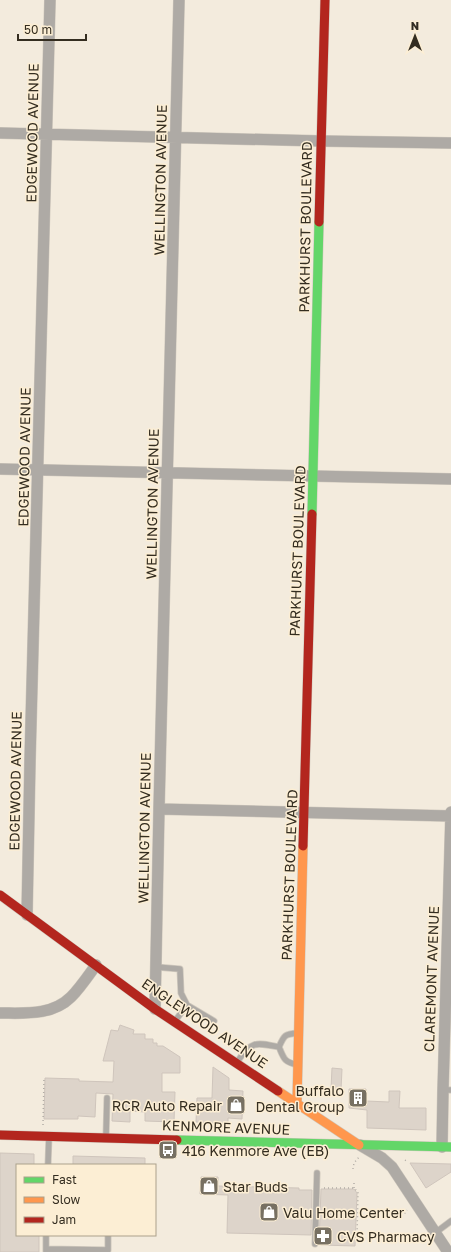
<svg xmlns="http://www.w3.org/2000/svg" width="451" height="1252" font-family="'Golos Text',sans-serif">
<rect width="100%" height="100%" fill="#f3ebdd"/>
<path fill="#ddd4ca" stroke="#cfc5bc" d="M120 1025 134 1030 133 1034H145V1039H153V1043H157V1046H163L180 1057V1073H162V1092H175L174 1122 145 1121V1112L130 1111V1122L112 1121 113 1094 96 1093 95 1117 78 1116V1119H44L45 1078 79 1079V1081L113 1082 114 1061H103L111 1030 118 1031Z
M213 1067 229 1078V1090L243 1091 242 1119 228 1118V1124L196 1122 197 1098H212Z
M332 1068 342 1069 341 1090 331 1089Z
M349 1089H366V1101L389 1102V1091H400L399 1108H426V1130L367 1128V1110L349 1108Z
M0 1153 34 1154V1165H17V1235H39V1252H0Z
M73 1156 145 1158V1165H73Z
M410 1163 451 1164V1172L426 1188Z
M201 1177H218V1186L299 1188V1190H312L311 1235 227 1233 228 1195 200 1194Z
M321 1189H354L357 1193 355 1246 321 1245 319 1244Z"/>
<g fill="none" stroke-linecap="round" stroke-linejoin="round">
<defs>
<path id="lane" d="M156 967 180 969 181 993 187 1005 214 1021
M175 1021 187 1005
M279 1047C284 1035 285 1034 298 1033
M237 1062C251 1041 255 1042 279 1047 284 1059 284 1062 298 1065
M443 1090H451
M106 1137 107 1098
M48 1165 49 1136
M435 1233 451 1221
M315 1244 317 1173
M46 1249 108 1250V1235
M46 1251V1235"/>
<path id="street" d="M0 133 321 141 451 143
M0 469 451 479
M159 809 451 816
M27 915 30 761 50 0
M155 1009 159 809 179 0
M0 1013C24 1013 52 1016 71 997 80 988 88 976 96 965
M360 1145 382 1158 392 1167 448 1252
M442 1147 443 1090 451 812"/>
<path id="fast" d="M312 514 319 222
M177 1140 451 1147"/>
<path id="slow" d="M278 1091 359 1145
M297 1102 303 846"/>
<path id="jam" d="M319 222 325 0
M303 846 312 514
M0 895 155 1009 278 1091
M0 1135 177 1140"/>
</defs>
<use href="#lane" stroke="#cfc8bd" stroke-width="7"/>
<use href="#street" stroke="#cfc8bd" stroke-width="12"/>
<use href="#fast" stroke="#cfc8bd" stroke-width="10"/>
<use href="#slow" stroke="#cfc8bd" stroke-width="10"/>
<use href="#jam" stroke="#cfc8bd" stroke-width="10"/>
<path stroke="#b1aca5" stroke-width="1.5" stroke-dasharray="1 3" stroke-linecap="butt" d="M43 1125 44 1077
M405 1160 408 1162
M353 1169 354 1163 359 1157
M324 1188H354L358 1192 357 1236
M354 1188V1181
M397 1216C401 1215 406 1214 407 1210"/>
<use href="#lane" stroke="#aeaaa5" stroke-width="5.5"/>
<use href="#street" stroke="#aeaaa5" stroke-width="11"/>
<use href="#fast" stroke="#63d668" stroke-width="9"/>
<use href="#slow" stroke="#ff974d" stroke-width="9"/>
<use href="#jam" stroke="#b3261e" stroke-width="9"/>
</g>
<defs>
<symbol id="building-square" viewBox="-11 -11 22 22"><rect x="-9" y="-9" width="18" height="18" rx="4" fill="#777062" stroke="#fceed4"/><path d="M-4-6H4V6H1V3H-1V6H-4ZM-2.5-4.3h1.7v1.8h-1.7ZM.8-4.3h1.7v1.8H.8ZM-2.5-1h1.7V.8h-1.7ZM.8-1h1.7V.8H.8Z" fill="#fff"/></symbol>
<symbol id="shop-square" viewBox="-11 -11 22 22"><rect x="-9" y="-9" width="18" height="18" rx="4" fill="#777062" stroke="#fceed4"/><path d="M-5-2.5h2.3a2.7 3.5 0 0 1 5.4 0H5L5.5 6h-11ZM-1.5-2.5h3a1.5 2.3 0 0 0-3 0Z" fill="#fff"/></symbol>
<symbol id="bus-square" viewBox="-11 -11 22 22"><rect x="-9" y="-9" width="18" height="18" rx="4" fill="#777062" stroke="#fceed4"/><path d="M-5-6H5V4H4V6H2V4H-2V6H-4V4H-5ZM-3.5-4V0h7V-4ZM-3.5 1.2v1.5H-2V1.2ZM2 1.2v1.5H3.5V1.2Z" fill="#fff"/></symbol>
<symbol id="pharmacy-square" viewBox="-11 -11 22 22"><rect x="-9" y="-9" width="18" height="18" rx="4" fill="#777062" stroke="#fceed4"/><path d="M-2-6h4v4h4v4h-4v4h-4v-4h-4v-4h4Z" fill="#fff"/></symbol>
</defs>
<g fill-rule="evenodd">
<use href="#building-square" x="347" y="1087" width="22" height="22"/>
<use href="#shop-square" x="225" y="1094" width="22" height="22"/>
<use href="#bus-square" x="157" y="1139" width="22" height="22"/>
<use href="#shop-square" x="198" y="1175" width="22" height="22"/>
<use href="#shop-square" x="258" y="1201" width="22" height="22"/>
<use href="#pharmacy-square" x="312" y="1225" width="22" height="22"/>
</g>
<g text-anchor="middle" dominant-baseline="central" stroke-width="3" stroke-linejoin="round" paint-order="stroke">
<g font-size="14" fill="#342d20" stroke="#fceed4">
<text transform="translate(32 133) rotate(-89)">EDGEWOOD AVENUE</text>
<text transform="translate(160 180) rotate(-89)">WELLINGTON AVENUE</text>
<text transform="translate(305 227) rotate(-89)">PARKHURST BOULEVARD</text>
<text transform="translate(24 457) rotate(-89)">EDGEWOOD AVENUE</text>
<text transform="translate(152 504) rotate(-89)">WELLINGTON AVENUE</text>
<text transform="translate(297 551) rotate(-88)">PARKHURST BOULEVARD</text>
<text transform="translate(15 781) rotate(-89)">EDGEWOOD AVENUE</text>
<text transform="translate(144 828) rotate(-89)">WELLINGTON AVENUE</text>
<text transform="translate(289 875) rotate(-88)">PARKHURST BOULEVARD</text>
<text transform="translate(431 979) rotate(-88)">CLAREMONT AVENUE</text>
<text transform="translate(205 1023) rotate(34)">ENGLEWOOD AVENUE</text>
<text transform="translate(226 1127) rotate(2)">KENMORE AVENUE</text>
</g>
<g font-size="14" fill="#342d20" stroke="#fceed4" text-anchor="start">
<text x="344" y="1090" text-anchor="end">Buffalo<tspan x="344" dy="16">Dental Group</tspan></text>
<text x="222" y="1105" text-anchor="end">RCR Auto Repair</text>
<text x="182" y="1150">416 Kenmore Ave (EB)</text>
<text x="223" y="1186">Star Buds</text>
<text x="283" y="1212">Valu Home Center</text>
<text x="337" y="1236">CVS Pharmacy</text>
</g>
</g>
<rect x="16" y="1164" width="140" height="72" fill="#fceed4" stroke="#aca18c"/>
<rect x="24" y="1177" width="20" height="6" fill="#63d668" stroke="#aca18c"/>
<text x="52" y="1184" font-size="12" fill="#342d20">Fast</text>
<rect x="24" y="1197" width="20" height="6" fill="#ff974d" stroke="#aca18c"/>
<text x="52" y="1204" font-size="12" fill="#342d20">Slow</text>
<rect x="24" y="1217" width="20" height="6" fill="#b3261e" stroke="#aca18c"/>
<text x="52" y="1224" font-size="12" fill="#342d20">Jam</text>
<g transform="translate(415 36)" stroke="#fceed4" stroke-width="3" paint-order="stroke">
<path d="M0-3L7 15L0 10L-7 15Z" fill="#342d20"/>
<text y="-6" font-size="11" font-weight="bold" text-anchor="middle" fill="#342d20">N</text>
</g>
<path d="M18 34v6h68v-6" fill="none" stroke="#342d20" stroke-width="2"/>
<text x="24" y="34" font-size="12" fill="#342d20" stroke="#fceed4" stroke-width="3" paint-order="stroke">50 m</text>
</svg>
